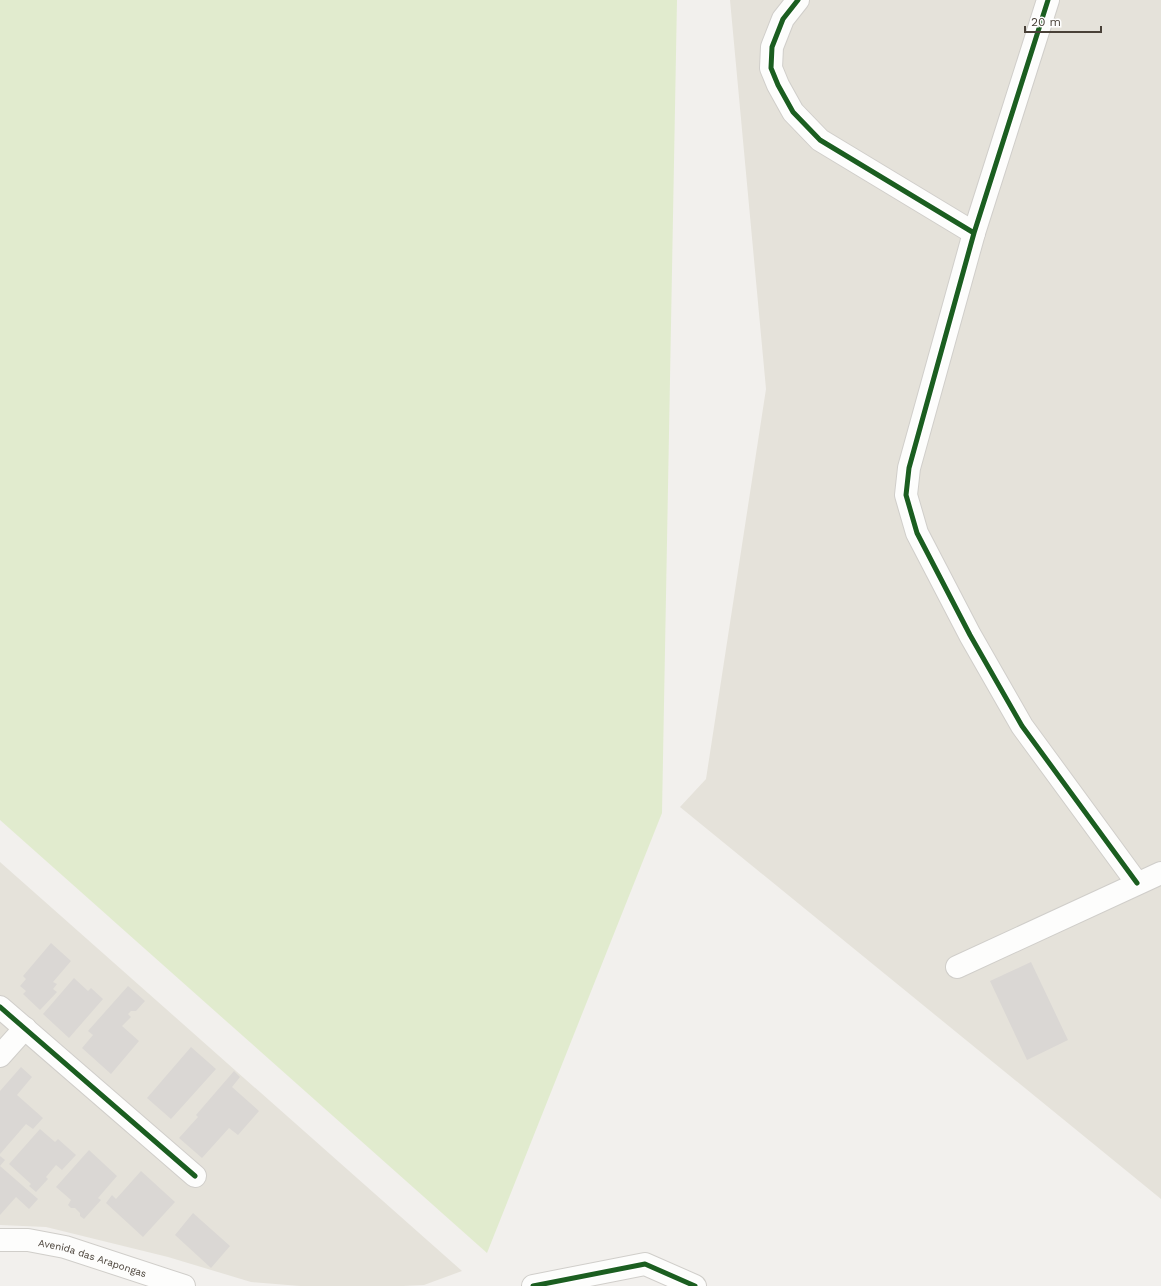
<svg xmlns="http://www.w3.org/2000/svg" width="1161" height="1286" font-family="'Work Sans',sans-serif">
<rect width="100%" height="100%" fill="#f2f0ed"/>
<path fill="#e5e2da" d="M730 0H1161V1199L680 807 706 779 766 389Z
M0 862 462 1271 424 1285 403 1286H300L251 1282 168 1257 46 1227 0 1225Z"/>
<path fill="#e1ebce" d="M0 0H677L662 813 487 1253 0 820Z"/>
<path fill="#dad7d4" d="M51 943 71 961 53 982 57 984 53 989 57 992 40 1010 23 994 26 991 20 986 26 979 23 976Z
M1031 962 1068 1040 1027 1060 990 981Z
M74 978 88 991 91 988 103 999 69 1038 43 1014Z
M128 986 145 1001 136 1011H131L128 1014 131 1017 122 1026 139 1041 111 1074 82 1048 93 1035 88 1031Z
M191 1047 216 1069 171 1119 147 1098Z
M21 1067 32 1077 17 1095 43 1118 33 1129 26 1124 0 1154V1091Z
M234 1071 240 1077 232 1087 259 1111 238 1135 229 1128 202 1158 179 1138 198 1117 196 1115Z
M40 1129 55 1142 58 1139 76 1155 62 1170 56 1165 46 1177 48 1179 36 1192 29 1186 31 1184 9 1164Z
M89 1150 117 1176 98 1198 101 1200 84 1219 80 1216V1213L75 1208H71L68 1205 71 1200 56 1187Z
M0 1156 5 1160 0 1166 38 1199 29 1209 16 1197 0 1215Z
M141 1171 175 1202 143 1237 106 1203 112 1195 116 1199Z
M193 1213 230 1246 211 1268 175 1235Z"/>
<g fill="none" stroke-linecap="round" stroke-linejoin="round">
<defs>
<g id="street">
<path d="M798 0 783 19 772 47 771 68 778 85 793 112 820 140 974 233"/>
<path d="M1048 0 974 233 909 468 906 495 917 533 970 635 1022 726 1137 883"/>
<path d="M957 967 1161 873"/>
<path d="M0 1007 195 1176"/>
<path d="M0 1056 25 1028"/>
<path id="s1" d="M0 1240H28L65 1247 184 1286"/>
<path d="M533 1286 645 1264 695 1286"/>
</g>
</defs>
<use href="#street" stroke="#d0ceca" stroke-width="24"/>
<use href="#street" stroke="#fdfdfc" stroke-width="22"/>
<defs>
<path id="cycleway" d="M798 0 783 19 772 47 771 68 778 85 793 112 820 140 974 233
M1048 0 974 233 909 468 906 495 917 533 970 635 1022 726 1137 883
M0 1007 195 1176
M533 1286 645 1264 695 1286"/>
</defs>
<use href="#cycleway" stroke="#fff" stroke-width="8"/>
<use href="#cycleway" stroke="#1b5e20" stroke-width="5"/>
</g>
<g text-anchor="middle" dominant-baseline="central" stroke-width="3" stroke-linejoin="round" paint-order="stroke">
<g font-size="10" fill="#494138" stroke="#fff">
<text stroke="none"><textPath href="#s1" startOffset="95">Avenida das Arapongas</textPath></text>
</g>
</g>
<path d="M1025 26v6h76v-6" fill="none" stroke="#494138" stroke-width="2"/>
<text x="1031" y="26" font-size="12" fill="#494138" stroke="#ffffff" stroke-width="3" paint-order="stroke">20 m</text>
</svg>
